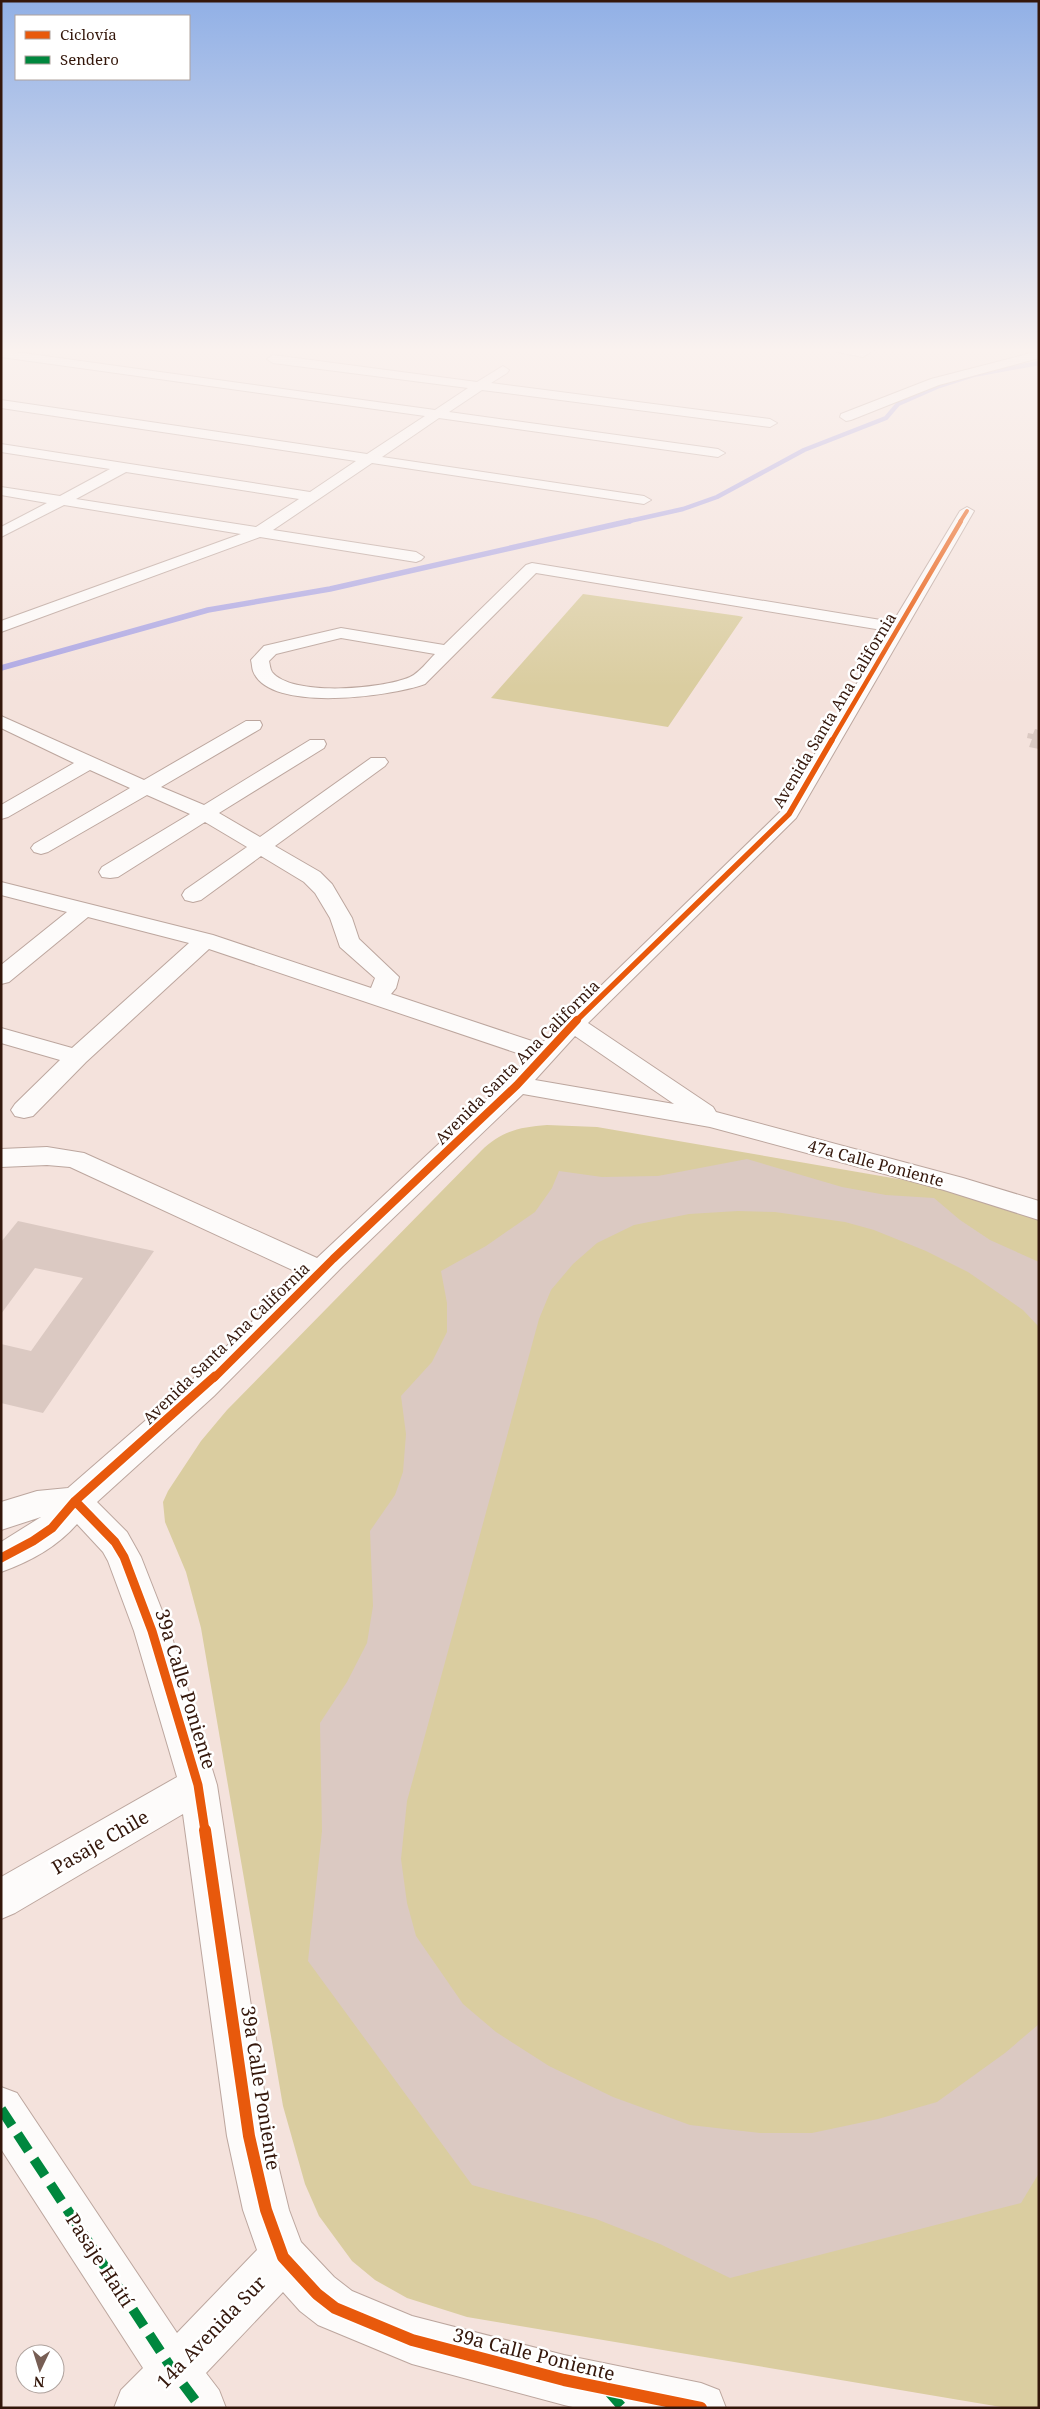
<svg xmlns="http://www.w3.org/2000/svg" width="1040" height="2409" font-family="'Noto Serif',serif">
<rect width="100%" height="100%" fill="#f4e2dc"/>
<path fill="#dacda0" d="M583 594 739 616 743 617 668 727 491 698Z
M547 1125 597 1127 904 1180 946 1190 1039 1220V2408H1007L467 2317 407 2298 375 2280 352 2261 319 2216 305 2184 283 2106 201 1628 186 1572 165 1522 163 1502 168 1491 201 1441 227 1410 481 1151C501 1131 520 1127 547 1125Z"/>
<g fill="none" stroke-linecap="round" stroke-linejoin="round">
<path stroke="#afa9e4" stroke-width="4.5" d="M625 522 683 509 717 497 804 450 886 418 898 404 939 386 973 375 1039 363"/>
<path stroke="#afa9e4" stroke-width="5.5" d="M1 668 208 610 330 589 630 521"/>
</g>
<path fill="#dbc9c2" d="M1035 729 1039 730V749L1029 747 1032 739 1027 738 1028 733 1033 734Z
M747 1159 842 1187 886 1195 934 1198 960 1220 990 1240 1039 1262V1327L1023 1310 968 1272 926 1251 874 1230 845 1222 775 1212 738 1211 689 1214 634 1225 597 1243 573 1264 551 1290 539 1319 407 1801 401 1859 407 1903 416 1936 463 2004 496 2032 549 2066 613 2097 690 2125 760 2133H812L878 2119 937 2102 1005 2053 1039 2024V2173L1021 2203 730 2278 660 2244 596 2219 472 2185 308 1961 322 1831 320 1723 347 1682 367 1643 373 1606 370 1531 395 1495 403 1472 406 1434 401 1396 432 1362 447 1332V1303L441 1271 486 1246 535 1212 552 1188 559 1171 602 1177 658 1176Z
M18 1221 154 1251 43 1413 1 1403V1344L31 1351 83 1278 35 1268 1 1314V1242Z"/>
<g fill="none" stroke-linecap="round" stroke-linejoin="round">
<defs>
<path id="minor" d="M831 349H875L863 357 837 352Z
M1 350 435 410 468 388 273 363 267 359 273 355 477 382 503 366 509 370 507 373 491 383 770 419 777 423 770 427 482 390 449 412 718 449 725 453 718 457 439 418 382 457 644 496 651 500 644 504 372 463 273 530 416 552 424 557 421 560 416 562 260 537 1 632V621L241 534 64 505 1 537V527L47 503 1 495V487L60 496 110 469 1 452V444L310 492 356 461 1 408V400L367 454 425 416 1 357ZM126 472 299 499 256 527 76 499Z
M1039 351V358L939 385 851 420 846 421 840 417 841 414 931 379Z
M967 507 974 511 796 818 588 1023 713 1107 716 1112 963 1178 1039 1201V1220L944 1190 710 1127 523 1094 343 1266 214 1396 97 1502 127 1532 141 1557 170 1631 217 1785 271 2136 289 2210 301 2242 334 2277 352 2291 412 2316 564 2355 701 2383 719 2390 726 2408H577L564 2405 412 2364 318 2325 300 2311 283 2292 206 2373 219 2390 226 2408H114L121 2390 143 2368 1 2149V2087L17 2093 177 2333 257 2250 243 2210 227 2136 183 1814 15 1913 1 1919V1877L177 1777 134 1631 108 1561 103 1552 77 1524C57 1547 29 1562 1 1572V1542L41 1517 1 1530V1502L37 1491 68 1488 192 1380 301 1274 70 1167 47 1165 1 1167V1149L47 1147 84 1153 317 1258 508 1079 529 1057 209 949 86 1062 33 1116 24 1118 15 1116 11 1110 15 1104 60 1060 1 1043V1028L72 1048 189 943 88 917 9 982 1 984V965L67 912 1 895V882L213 935 371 988 375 978 340 947 330 918 315 893 304 882 261 856 201 900 193 902 185 900 182 895 185 890 247 847 205 822 118 877 110 878 102 877 99 872 102 867 190 814 147 795 48 852 41 854 34 852 31 848 34 844 130 788 90 770 8 817 1 819V805L74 763 1 728V716L144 780 246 721H260L262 725 260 729 161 787 204 805 310 740H324L326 744 324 748 219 813 260 837 371 758H385L388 762 385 766 275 846 320 872 332 884 352 918 359 939 399 977 396 988 391 994 541 1044 781 811 888 631 536 573 425 684C393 696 269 714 253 671 252 668 252 664 251 660L264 646 341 628 444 645 526 565 532 563 893 622 960 511ZM341 638 435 654C428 661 419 673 410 677 383 689 292 697 272 672 270 669 270 665 269 661L276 654ZM575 1036 674 1104 535 1080Z"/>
</defs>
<use href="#minor" stroke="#bca69e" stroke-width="2"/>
<use href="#minor" fill="#fdfbfa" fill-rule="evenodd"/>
<path stroke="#00873e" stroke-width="10" stroke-dasharray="20 10" stroke-linecap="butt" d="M1 2109 174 2372 201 2408
M608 2391 623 2408"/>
<defs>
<path id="cycleway-far5" d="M960 522 967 511"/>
<path id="cycleway-far4" d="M831 742 961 521"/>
<path id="cycleway-far3" d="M576 1021 789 814 832 740"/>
<path id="cycleway-far2" d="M214 1378 333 1259 517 1085 577 1020"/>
<path id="cycleway-far1" d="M75 1501 115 1542 124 1557 152 1631 198 1785 205 1831
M1 1558 33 1541 52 1528 75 1501 215 1376"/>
<path id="cycleway" d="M205 1830 249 2136 266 2210 283 2257 317 2294 335 2308 412 2340 564 2380 701 2408"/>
</defs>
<use href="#cycleway-far5" stroke="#fff" stroke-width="5"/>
<use href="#cycleway-far4" stroke="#fff" stroke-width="6"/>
<use href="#cycleway-far3" stroke="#fff" stroke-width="8"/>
<use href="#cycleway-far2" stroke="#fff" stroke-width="11"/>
<use href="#cycleway-far1" stroke="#fff" stroke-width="12"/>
<use href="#cycleway" stroke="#fff" stroke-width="15"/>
<use href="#cycleway-far5" stroke="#e8590c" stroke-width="4"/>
<use href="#cycleway-far4" stroke="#e8590c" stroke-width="4.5"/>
<use href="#cycleway-far3" stroke="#e8590c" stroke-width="5.5"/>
<use href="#cycleway-far2" stroke="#e8590c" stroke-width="8"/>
<use href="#cycleway-far1" stroke="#e8590c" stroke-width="9"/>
<use href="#cycleway" stroke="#e8590c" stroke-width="12"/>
</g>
<linearGradient id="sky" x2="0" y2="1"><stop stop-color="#91b0e6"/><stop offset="0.51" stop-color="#faf2ef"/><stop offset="1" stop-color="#faf2ef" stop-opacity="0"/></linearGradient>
<rect width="1040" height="687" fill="url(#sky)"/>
<g text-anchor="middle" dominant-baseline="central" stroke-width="5" stroke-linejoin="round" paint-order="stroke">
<g font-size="16" fill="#34170b" stroke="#fff">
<text transform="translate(834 710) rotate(-59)">Avenida Santa Ana California</text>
<text transform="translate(517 1062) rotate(-45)">Avenida Santa Ana California</text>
<text transform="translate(876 1163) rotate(15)">47a Calle Poniente</text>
<text transform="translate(226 1343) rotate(-44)">Avenida Santa Ana California</text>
</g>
<g font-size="19" fill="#34170b" stroke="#fff">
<text transform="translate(186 1689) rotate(73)">39a Calle Poniente</text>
<text transform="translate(100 1842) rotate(-30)">Pasaje Chile</text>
<text transform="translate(261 2088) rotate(81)">39a Calle Poniente</text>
<text transform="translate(100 2260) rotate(57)">Pasaje Haití</text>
<text transform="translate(211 2332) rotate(-46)">14a Avenida Sur</text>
<text transform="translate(534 2354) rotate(14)">39a Calle Poniente</text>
</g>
</g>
<rect width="1040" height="2409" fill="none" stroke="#34170b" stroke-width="5"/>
<rect x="15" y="15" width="175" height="65" fill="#ffffff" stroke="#aea29d"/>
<rect x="25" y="31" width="25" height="8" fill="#e8590c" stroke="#aea29d"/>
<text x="60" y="40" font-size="15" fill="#34170b">Ciclovía</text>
<rect x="25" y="56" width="25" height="8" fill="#00873e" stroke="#aea29d"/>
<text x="60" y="65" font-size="15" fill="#34170b">Sendero</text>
<g transform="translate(40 2369) rotate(184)"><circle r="24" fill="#ffffff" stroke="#aea29d"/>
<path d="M0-4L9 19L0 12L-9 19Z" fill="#775e54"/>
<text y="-8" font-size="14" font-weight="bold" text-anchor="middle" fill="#34170b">N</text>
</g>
</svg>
